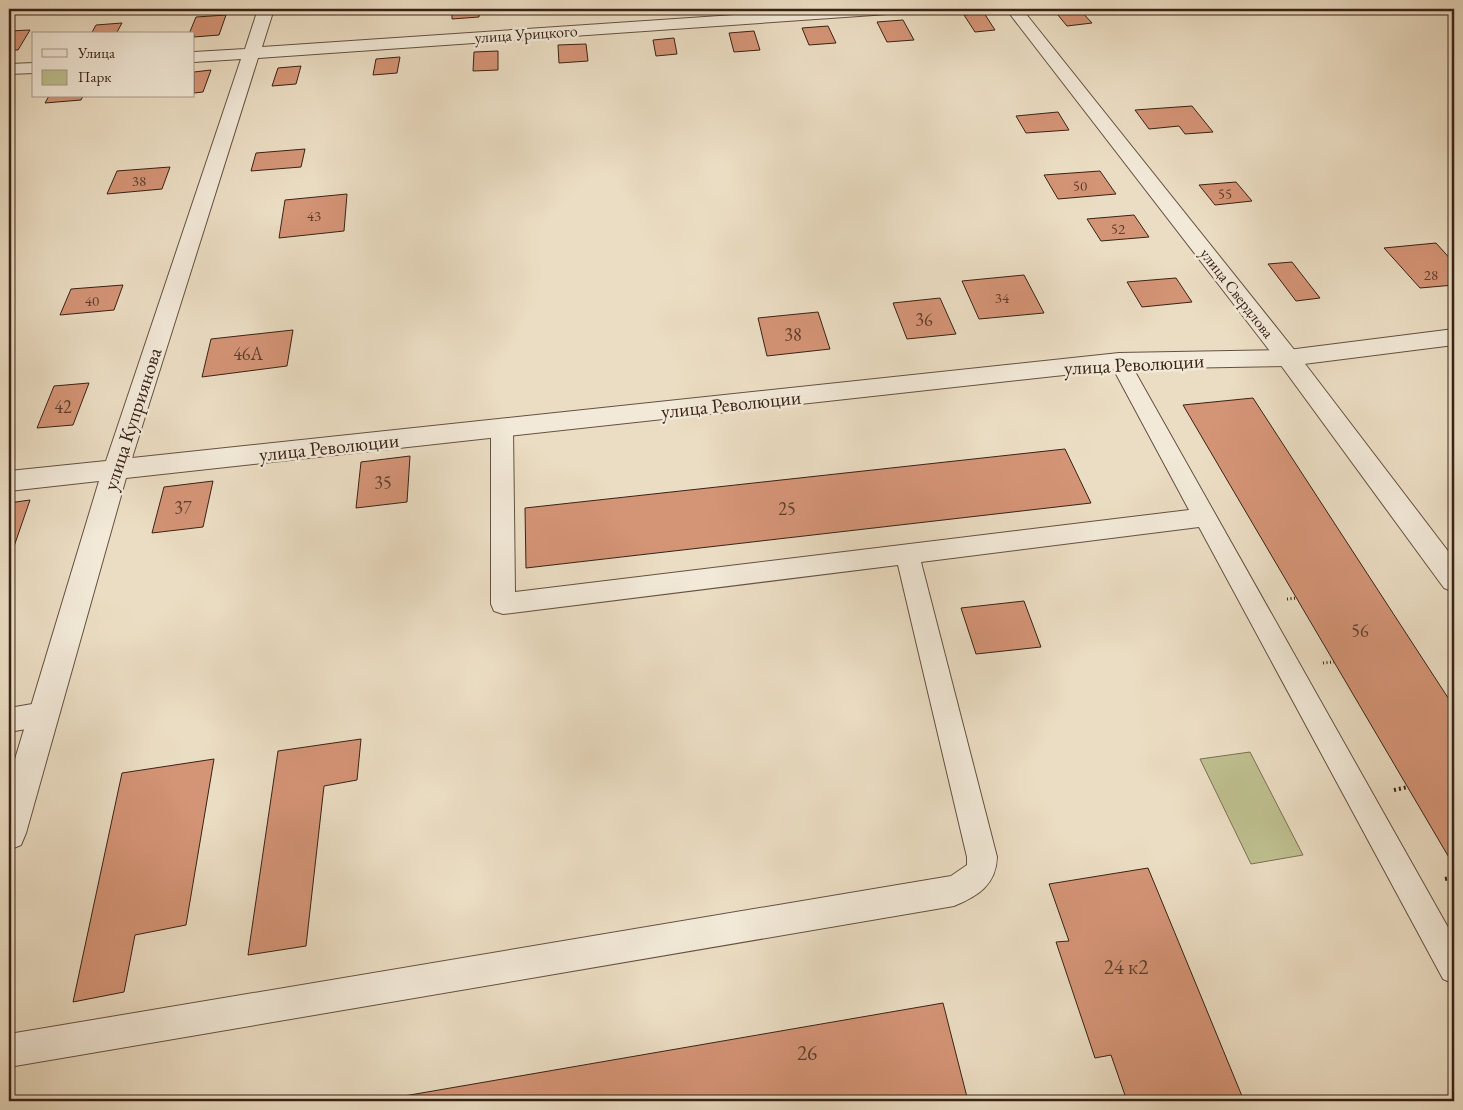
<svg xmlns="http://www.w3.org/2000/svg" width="1463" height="1110" font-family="'EB Garamond',serif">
<rect width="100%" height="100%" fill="#ebddc3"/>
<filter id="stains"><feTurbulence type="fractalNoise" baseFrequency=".004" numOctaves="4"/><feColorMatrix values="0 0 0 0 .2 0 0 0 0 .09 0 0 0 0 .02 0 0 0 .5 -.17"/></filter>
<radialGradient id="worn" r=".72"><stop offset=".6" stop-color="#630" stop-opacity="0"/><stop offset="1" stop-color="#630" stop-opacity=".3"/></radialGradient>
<path fill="#bebf8f" stroke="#7b7052" d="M1250 752 1303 855 1251 864 1200 759Z"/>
<path fill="#d49476" stroke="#382216" d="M452 9H480L479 17 452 19Z
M536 9H564V10L536 12Z
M1053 9H1079L1092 23 1067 26Z
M984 13 995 30 975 32 964 15Z
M226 15 219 35 194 37V34H189L196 17Z
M903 20 914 40 887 42 877 22Z
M122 23 116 34H91L96 25Z
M828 26 836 43 809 45 802 28Z
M30 30 18 50H9V31Z
M754 31 760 50 734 52 729 33Z
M674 38 677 54 656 56 653 40Z
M586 44 588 61 559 63 558 45Z
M498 51V70L473 71 474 52Z
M400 57 397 73 373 75 376 59Z
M301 66 296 84 272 86 278 68Z
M211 70 203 92 194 93V72Z
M49 96H83L81 100 45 103Z
M1192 106 1213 132 1185 134 1179 126 1149 129 1135 110Z
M1058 112 1069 130 1026 133 1016 116Z
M305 149 301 167 251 171 256 153Z
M170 167 162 189 107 194 117 171Z
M1100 171 1116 194 1058 199 1044 175Z
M1236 182 1252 201 1215 205 1199 185Z
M347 194 344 231 279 238 285 200Z
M1134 215 1149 237 1101 241 1087 219Z
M1436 243 1454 263V285L1420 288 1384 248Z
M1292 262 1320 298 1296 301 1268 264Z
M1024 275 1044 313 979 319 962 281Z
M1176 278 1192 302 1142 307 1127 282Z
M123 285 114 310 60 315 71 289Z
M940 298 956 334 907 339 893 303Z
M818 312 830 349 767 356 758 318Z
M293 330 287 366 202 377 211 339Z
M89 383 73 425 37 428 54 386Z
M1253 398 1454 707V866L1183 405Z
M1065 449 1091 503 526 568 525 508Z
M410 456 407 502 356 508 361 462Z
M213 481 203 527 152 533 164 487Z
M30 500 10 558H9V503Z
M1024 601 1041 647 976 654 961 608Z
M361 739 357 780 324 786 306 946 248 955 278 751Z
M214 759 186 925 135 935 124 992 73 1002 122 773Z
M1148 868 1198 989 1244 1101H1127L1111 1055 1095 1058 1056 942 1069 941 1049 884Z
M943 1003 968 1101H375Z"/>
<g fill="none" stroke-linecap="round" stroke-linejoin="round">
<defs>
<path id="service" d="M1119 354 1126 356 1129 361 1454 938V984L1443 979 1199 527 921 562 997 857C996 885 978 896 954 906L9 1067V1034L951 876 967 865V857L898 565 503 614 494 611 491 604V429L494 423 502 421 510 423 513 429 515 592 1189 510 1109 361 1112 356Z
M44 702 53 705 57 714 53 723 44 726 9 732V708Z"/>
<path id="minor" d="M258 9H274L262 47 824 9H896L894 12 888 14 258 58 132 458 1119 353 1288 350 1454 329V345L1288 366 1119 369 126 478 26 833 21 845 9 850V779L99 481 9 491V471L106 461 241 59 194 62V52L245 49Z
M34 63V73L9 74V64Z"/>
<path id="tertiary" d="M1006 9H1022L1296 352 1454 559V592L1444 588 1280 364Z"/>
</defs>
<use href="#service" stroke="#655141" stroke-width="2"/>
<use href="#minor" stroke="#655141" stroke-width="2"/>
<use href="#tertiary" stroke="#655141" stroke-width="2"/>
<path stroke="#382216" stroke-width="3" stroke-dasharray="1 2.5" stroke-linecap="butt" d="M1287 599 1297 598
M1323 663 1334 662"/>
<path stroke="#382216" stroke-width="4" stroke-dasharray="2 3" stroke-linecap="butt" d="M1394 790 1408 787
M1445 879 1454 877"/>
<use href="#service" fill="#f2e9d8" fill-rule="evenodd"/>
<use href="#minor" fill="#f2e9d8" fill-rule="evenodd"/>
<use href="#tertiary" fill="#f2e9d8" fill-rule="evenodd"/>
</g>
<g text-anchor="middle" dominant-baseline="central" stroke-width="5" stroke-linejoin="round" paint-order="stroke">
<g font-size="15" fill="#5f3e2e">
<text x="139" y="180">38</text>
<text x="1080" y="185">50</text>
<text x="1225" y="193">55</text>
<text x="314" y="215">43</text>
<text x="1118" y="228">52</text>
<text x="1431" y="274">28</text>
<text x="1002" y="297">34</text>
<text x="92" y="300">40</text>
</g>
<g font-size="16" fill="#382216" stroke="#f2e9d8">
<text transform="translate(526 34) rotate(-4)">улица Урицкого</text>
<text transform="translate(1237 293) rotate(52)">улица Свердлова</text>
</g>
<g font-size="18" fill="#5f3e2e">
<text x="924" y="319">36</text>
<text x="793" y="334">38</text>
<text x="248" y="353">46А</text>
<text x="63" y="406">42</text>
<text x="383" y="482">35</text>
<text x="183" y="507">37</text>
<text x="787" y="508">25</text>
<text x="1360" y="630">56</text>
</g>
<g font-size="20" fill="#382216" stroke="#f2e9d8">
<text transform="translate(1134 364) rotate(-3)">улица Революции</text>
<text transform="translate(731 404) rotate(-6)">улица Революции</text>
<text transform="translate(132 419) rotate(-72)">улица Куприянова</text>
<text transform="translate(329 447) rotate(-6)">улица Революции</text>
</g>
<g font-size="21" fill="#5f3e2e">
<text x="1126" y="966">24 к2</text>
<text x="807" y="1052">26</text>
</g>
</g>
<rect width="1463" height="1110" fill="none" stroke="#ebddc3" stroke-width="30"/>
<rect x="10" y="10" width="1443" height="1090" fill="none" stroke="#382216" stroke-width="2.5"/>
<rect x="15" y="15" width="1433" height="1080" fill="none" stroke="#382216"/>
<rect x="32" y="32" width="162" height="65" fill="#f2e9d8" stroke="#a8998a"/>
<rect x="42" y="49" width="25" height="8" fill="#f2e9d8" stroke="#a8998a"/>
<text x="78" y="58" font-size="15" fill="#382216">Улица</text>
<rect x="42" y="70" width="25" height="15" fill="#bebf8f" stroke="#a8998a"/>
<text x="78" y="82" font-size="15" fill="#382216">Парк</text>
<rect width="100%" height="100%" filter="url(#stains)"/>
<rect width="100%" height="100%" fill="url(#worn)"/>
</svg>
